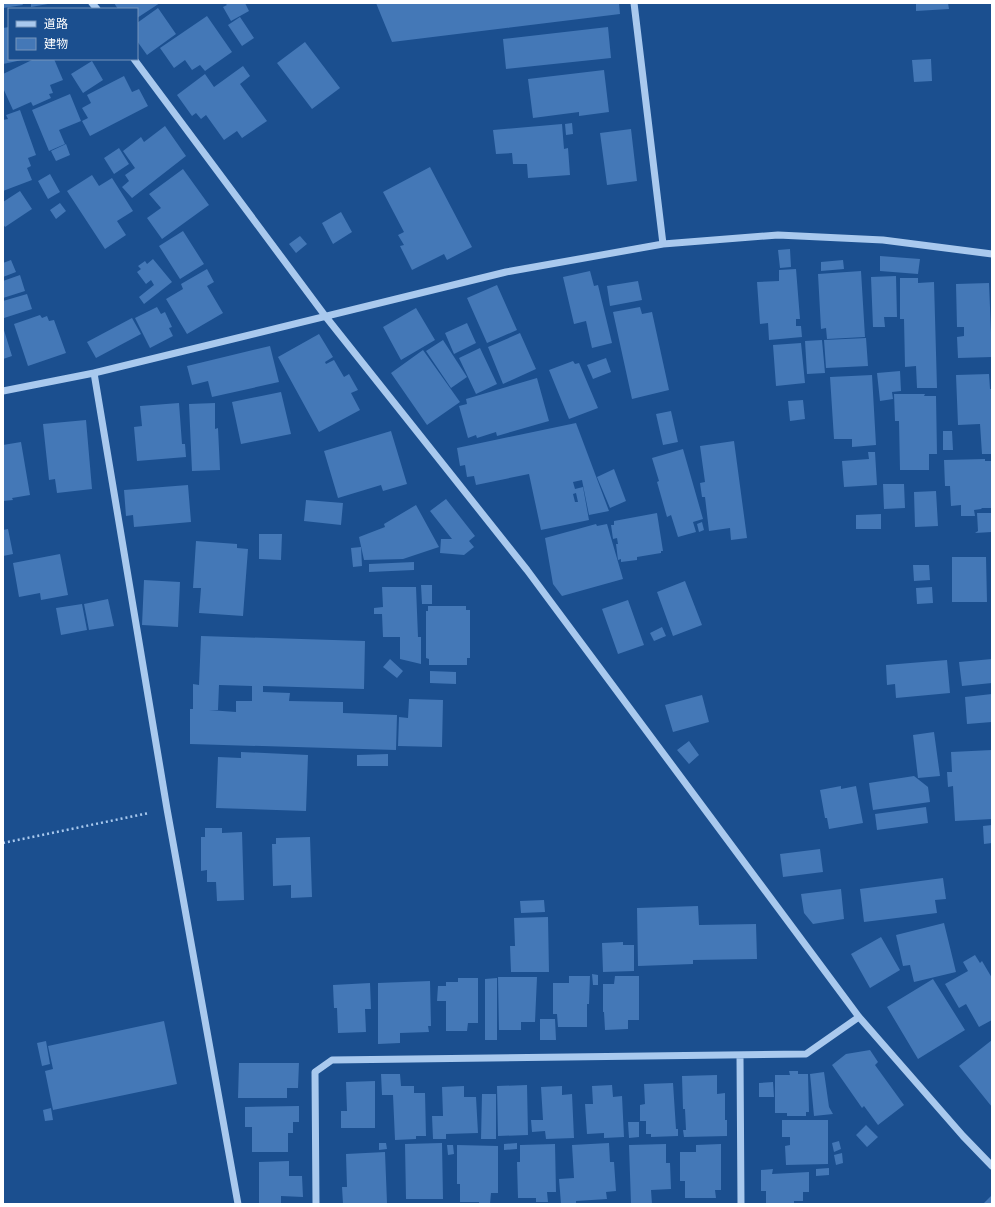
<svg xmlns="http://www.w3.org/2000/svg" width="995" height="1207" font-family="Karla,'Noto Sans JP',sans-serif">
<rect width="100%" height="100%" fill="#1b4f8f"/>
<path fill="#4478b7" fill-rule="evenodd" d="M3 3H22L23 5 3 8Z
M31 3H48V4L31 7Z
M114 3H160L137 18V9H118Z
M225 3H245L249 11 231 21 223 7 227 5Z
M376 3H619L620 14 392 42Z
M916 3H948L949 9 916 11Z
M158 8 176 34 147 55 137 41V23Z
M207 16 232 52 205 71 200 65 192 70 185 60 174 68 160 48Z
M240 17 254 38 242 46 228 25Z
M9 27V59L22 60 3 64V28Z
M608 27 611 58 506 69 503 39Z
M305 42 340 88 312 109 277 63Z
M34 59H54L63 80 50 85 53 93 49 94 51 98 33 106 31 102 13 110 3 88V74Z
M931 59 932 81 914 82 912 60Z
M92 61 103 80 83 93 71 74Z
M243 66 250 76 240 84 267 121 242 138 237 131 224 140 206 115 201 119 196 113 192 116 177 95 205 74 214 87Z
M604 70 609 112 579 116V112L533 118 528 79Z
M124 76 132 92 139 89 148 106 90 136 82 121 88 118 82 108 91 103 87 95Z
M70 94 81 121 59 130 65 144 49 151 32 110Z
M20 110 36 155 28 158 31 166 27 168 32 180 3 191V120L8 119 6 115Z
M572 123 573 134 566 135 565 124Z
M562 124 564 149 568 148 570 175 528 178 527 164H513L512 153 496 154 493 130Z
M165 126 186 156 132 198 122 187 129 181 125 175 135 168 123 151 141 137 144 142Z
M631 129 637 181 607 185 600 133Z
M66 144 70 155 56 161 51 151Z
M119 148 129 164 114 174 104 158Z
M430 167 472 247 447 260 444 254 412 270 400 246 404 245 398 235 404 232 383 192Z
M183 169 209 205 162 239 147 218 161 208 149 194Z
M50 174 60 192 48 199 38 181Z
M92 175 99 186 112 178 133 211 117 221 126 235 105 249 67 191Z
M20 191 32 209 5 227 3 224V202Z
M60 203 66 211 56 219 50 210Z
M341 212 352 232 333 244 322 223Z
M183 231 204 264 180 279 159 246Z
M300 236 307 244 296 253 289 244Z
M790 249 791 267 780 268 778 250Z
M880 256 920 259 918 274 880 271Z
M153 259 172 282 144 304 139 297 154 285 151 280 146 284 137 272 141 269 138 266 145 261 147 264Z
M11 260 16 272 3 277V263Z
M843 260 844 269 821 271V262Z
M207 269 214 282 207 286 223 313 187 334 166 299 183 289 181 284Z
M796 269 800 319H796V326H801L802 337 769 340 768 323 760 324 757 282 779 281V270Z
M590 271 594 286 598 285 612 343 592 348 586 321 574 324 563 277Z
M861 271 865 337 827 339 826 328 821 329 818 274Z
M20 275 25 291 3 298V281Z
M896 276 897 317H884L885 327H873L871 277Z
M900 278H918V283L934 282 937 388H917L916 366 905 367 904 319H900Z
M638 281 642 300 610 306 607 286Z
M989 283 992 357 958 358 957 337 964 336V327H957L956 284Z
M497 285 517 330 487 343 467 298Z
M27 294 32 309 4 318 3 313V301Z
M157 307 161 314 165 312 172 327 169 328 173 336 150 348 135 318Z
M640 307 642 314 652 312 669 390 632 399 613 312Z
M416 308 435 340 401 360 383 327Z
M40 315 42 318 47 316 49 321 54 320 66 353 28 366 14 324Z
M132 318 141 334 96 358 87 342Z
M467 323 476 343 454 354 445 333Z
M3 327 12 356 3 359Z
M520 333 536 369 503 384 488 347Z
M319 334 333 357 325 362 326 364 334 360 344 377 349 374 358 390 351 393 360 410 319 432 278 357Z
M866 338 868 366 826 368 824 340Z
M443 340 467 377 451 388 426 351Z
M822 340 825 373 807 374 805 341Z
M801 343 805 383 776 386 773 345Z
M270 346 279 382 212 397 208 381 192 385 187 366Z
M480 348 497 384 476 394 459 358Z
M423 350 460 402 427 425 391 373Z
M606 358 611 372 593 379 587 365Z
M573 361 575 364 579 363 598 408 569 419 549 370Z
M900 371 901 391 892 392 893 399 880 401 877 373Z
M989 374 990 389H992V454H982L980 424 958 425 956 375Z
M872 375 876 445 852 447V439H834L830 377Z
M537 378 549 421 497 436 496 432 477 438 476 435 468 438 459 406 467 404 466 399Z
M281 392 291 434 241 444 232 402Z
M894 394H925L924 396H936L937 454H929V470H900L899 421H895Z
M803 400 805 419 790 421 788 401Z
M179 403 182 444H185L186 457 137 461 134 427 142 426 140 406Z
M215 403V429L218 428 220 470 192 471 189 404Z
M671 411 678 442 663 445 656 414Z
M86 420 92 489 57 493 55 479 49 480 43 424Z
M576 423 609 511 589 515 582 480 573 482 575 489 583 487 589 520 541 530 529 474 476 485 474 476 467 477 465 465 460 466 457 448ZM576 493 578 502H575L573 494Z
M391 431 407 484 383 491 381 485 338 498 324 451Z
M943 431H952L953 450H943Z
M734 441 747 538 731 540 730 528 709 531 705 497H702L700 483 705 482 700 446Z
M21 442 30 495 12 498 13 500 3 501V445Z
M683 449 703 519 693 522 696 532 678 537 671 515 667 517 657 482 659 481 652 458Z
M868 452H875L877 485 844 487 842 461 869 459Z
M985 459V461H992V508H982L981 509 974 510 975 516H961V505L951 506 950 486H945L944 460Z
M614 469 626 501 610 508 597 477Z
M883 484H904L905 508 884 509Z
M188 485 191 522 134 527 133 515 126 516 124 490Z
M936 491 938 526 915 527 914 492Z
M446 499 475 536 469 541 474 547 464 555 440 553 441 539H452L430 511Z
M306 500 343 503 341 525 304 521Z
M416 505 439 547 403 559 364 560 359 537 385 527 384 524Z
M657 513 663 551H661V553L637 557V560L621 562V559L618 560 616 544H618L617 538 613 539 611 525H614V521Z
M977 513H992V532L975 533 978 531Z
M881 514V529H856V515Z
M702 522 704 530 699 532 697 524Z
M596 524 597 526 607 524 623 579 562 596 553 584 545 538Z
M8 529 13 554 3 556V530Z
M259 534H282L281 560 259 559Z
M196 541 237 544V548L248 549 243 616 199 613 201 588H193Z
M361 547 362 566 353 567 351 548Z
M60 554 68 595 41 600 40 593 19 597 13 563Z
M952 557H986L987 602H952Z
M414 562V570L369 572V564Z
M913 565H929L930 580 914 581Z
M144 580 180 582 178 627 142 625Z
M685 581 702 625 673 636 657 592Z
M421 585H432V604H422Z
M382 587H416L418 637H421V664L400 659V637H383L382 614H374V608L383 607Z
M932 587 933 603 917 604 916 588Z
M108 599 114 626 89 630 84 604Z
M628 600 644 645 618 654 602 609Z
M82 604 87 630 61 635 56 608Z
M428 606H466V610H470V658H467V665H429V659L426 658V611H428Z
M662 627 666 636 654 641 650 633Z
M201 636 365 641 364 689 263 686V692L290 693 289 701 343 702V713L397 715 396 750 190 744V709H193V684L199 685ZM219 685 252 686V701H236V712L209 710H218Z
M390 659 403 671 397 678 383 667Z
M992 659V683L962 686 959 662Z
M947 660 950 693 896 698 895 684 887 685 886 665Z
M430 671 456 672V684L430 683Z
M992 694V722L967 724 965 697Z
M702 695 709 722 673 732 665 705Z
M409 699 443 700 442 747 398 746 399 717 408 718Z
M934 732 940 776 918 778 913 735Z
M689 741 699 755 689 764 677 750Z
M992 750V819L955 821 953 786 948 787 947 772H952L951 752Z
M241 752 308 755 306 811 216 808 218 757 241 758Z
M388 754V766H357V755Z
M914 776 928 787 930 802 873 810 869 783Z
M841 786V789L856 786 863 823 829 829 827 818H825L820 790Z
M926 807 928 823 877 830 875 814Z
M992 825V843L984 844 983 826Z
M205 828H222V833L242 832 244 900 217 901 216 882H207V870L201 871V837H205Z
M310 837 312 897 291 898V885L273 886 272 844H276V838Z
M820 849 823 872 783 877 780 854Z
M943 878 946 899 935 900 937 913 864 922 860 889Z
M841 889 844 919 813 924 804 913 801 894Z
M544 900 545 912 521 913 520 901Z
M698 906 699 925 756 924 757 959 693 960V964L638 966 637 908Z
M548 917 549 972H511L510 946H515L514 918Z
M944 923 956 972 914 982 910 965 903 966 896 935Z
M881 937 900 970 870 988 851 954Z
M623 942V945H634V971L603 972 602 943Z
M975 955 980 963 982 961 992 978V1020L979 1027 966 1004 959 1008 945 984 968 971 963 962Z
M592 974 598 975V985H593Z
M569 976H590L589 1004H587V1027H558L557 1014H553V983H569Z
M615 976H639V1020H628V1029L605 1030 604 1012H603V984H614Z
M498 977H537L535 1022H521V1030H499Z
M458 978H478V1023H468L467 1031H446V1001H437L438 986H446V982H458Z
M497 978V1040H485V979Z
M933 979 965 1030 918 1059 887 1007Z
M430 981 431 1026H428L429 1032 400 1033V1043L378 1044V983Z
M370 983 371 1009H365L366 1032 338 1033 337 1008H334L333 985Z
M540 1019H555L556 1040H540Z
M164 1021 177 1084 53 1110 45 1071 53 1069 48 1046Z
M992 1040V1107L959 1066Z
M46 1041 50 1064 42 1066 37 1043Z
M870 1050 878 1062 875 1065 904 1105 878 1125 864 1106 862 1108 832 1065 846 1054Z
M239 1063H299L298 1088H287V1098H238Z
M789 1071H798V1074H808L809 1112H806V1116H787V1113H775V1075H790Z
M824 1072 829 1107 833 1114 814 1116 810 1074Z
M381 1074H400L401 1086H414V1093H425L426 1136H416V1139L395 1140 393 1095H382Z
M717 1075V1094L725 1093V1120H727V1136L684 1137 683 1130H686L685 1109H683L682 1076Z
M375 1081V1128H341V1111H347L346 1082Z
M773 1082 774 1097H759V1083Z
M673 1083 676 1129H678V1136L651 1137V1134H646V1121H640V1105L645 1104 644 1084Z
M527 1085 528 1135 498 1136 497 1086Z
M612 1085 613 1097 622 1096 624 1137 604 1138V1133L587 1134 585 1104H593L592 1086Z
M464 1086V1097H476L478 1133 446 1134V1139H433L432 1116H443L442 1087Z
M562 1086V1095L572 1094 574 1138 546 1139 545 1131 532 1132 531 1120H543L541 1087Z
M482 1094H496V1139H481Z
M299 1106V1122H293V1133H288V1152H252V1127H245V1107Z
M51 1108 53 1120 45 1121 43 1110Z
M782 1120H828V1164L786 1165 785 1146 790 1145V1137H782Z
M628 1122H639V1137L629 1138Z
M866 1125 878 1137 867 1147 856 1135Z
M839 1141 841 1149 834 1152 832 1143Z
M379 1143H386L387 1149 379 1150Z
M442 1143 443 1199H406L405 1144Z
M517 1143V1149L504 1150V1144Z
M609 1143 610 1162H614L616 1191 606 1192 607 1199 576 1201V1204H561L559 1179 574 1178 572 1145Z
M555 1144 556 1192H547L548 1202H536V1198H518L517 1162H520V1145Z
M666 1144V1163H670L671 1189 651 1190 652 1204H631L629 1145Z
M721 1144V1190H715L716 1198H685V1181H680V1152H696V1145Z
M447 1145H453L454 1154 448 1155Z
M457 1145 498 1146V1193H491L490 1204H479V1202H460V1184H457Z
M385 1152 387 1203 343 1204 342 1187H347L346 1154Z
M842 1153 843 1163 836 1165 834 1155Z
M289 1161V1176H302L303 1197 281 1196V1204H259V1162Z
M829 1168V1175L816 1176V1169Z
M773 1169 772 1174 809 1172V1192H803V1201H794V1204H766V1191H761V1170Z
M991 1196 992 1197V1204H983Z"/>
<g fill="none" stroke-linecap="round" stroke-linejoin="round">
<path stroke="#a9c9ee" stroke-width="2.5" stroke-dasharray="2 3" stroke-linecap="butt" d="M3 843 149 813"/>
<path stroke="#a9c9ee" stroke-width="7" d="M92 3 97 9
M634 3 663 244
M134 59 326 317 527 570 859 1017 963 1136 992 1166
M94 373 167 809 238 1204
M3 391 94 373 506 272 663 244 778 235 883 240 992 254
M740 1056 741 1204
M316 1204 315 1072 332 1060 806 1054 859 1017"/>
</g>
<rect width="995" height="1207" fill="none" stroke="#ffffff" stroke-width="8"/>
<rect x="8" y="8" width="130" height="52" fill="#1b4f8f" stroke="#7695bc"/>
<rect x="16" y="21" width="20" height="6" fill="#a9c9ee" stroke="#7695bc"/>
<text x="44" y="28" font-size="12" fill="#ffffff">道路</text>
<rect x="16" y="38" width="20" height="12" fill="#4478b7" stroke="#7695bc"/>
<text x="44" y="48" font-size="12" fill="#ffffff">建物</text>
</svg>
